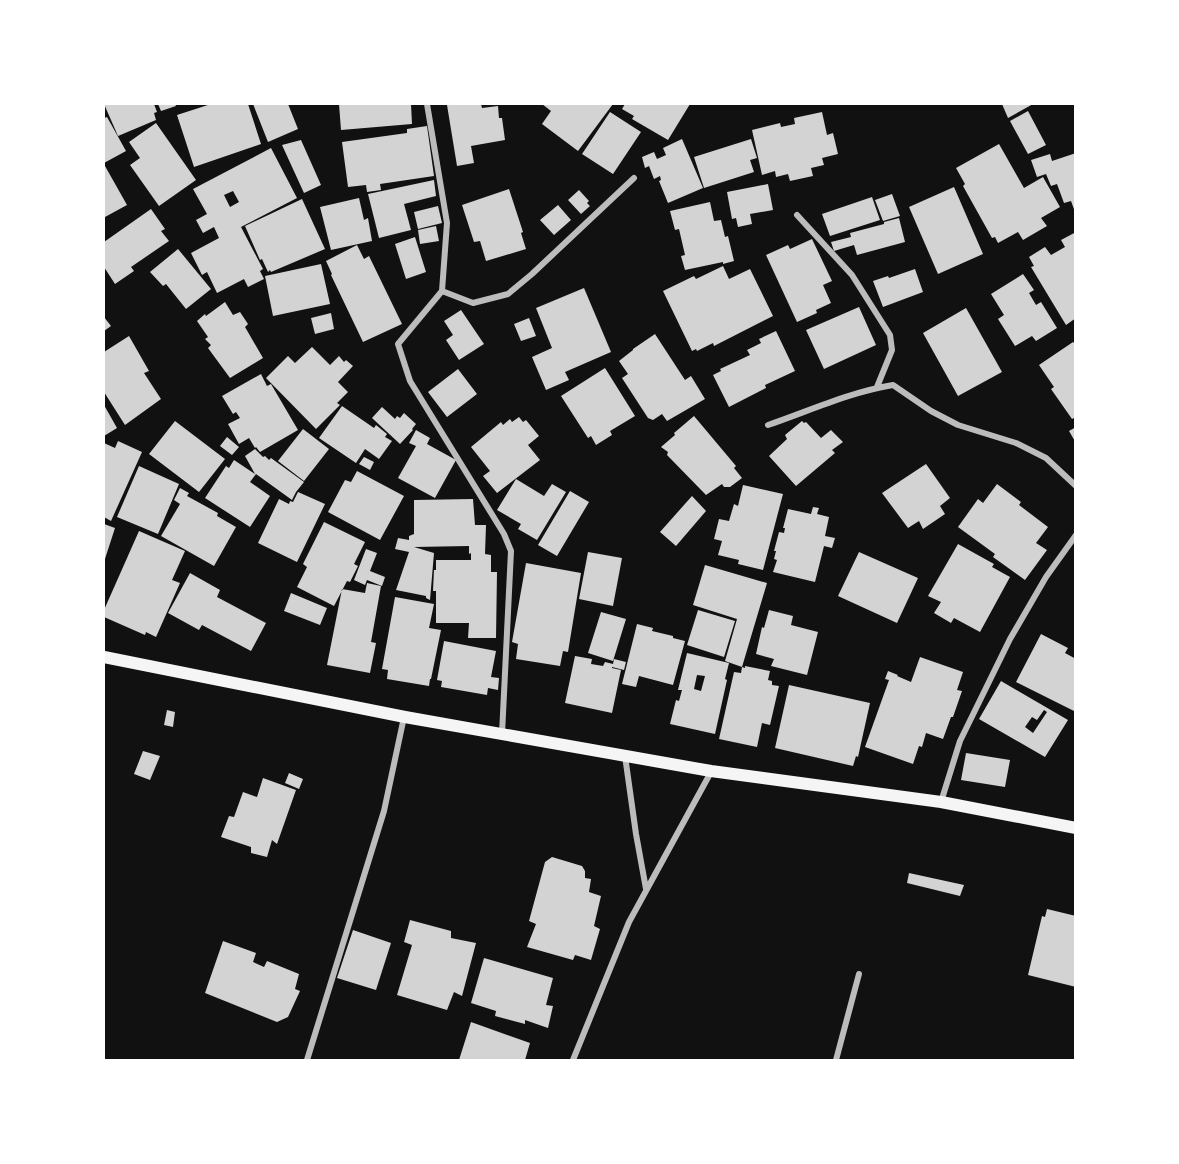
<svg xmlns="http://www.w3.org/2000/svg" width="1179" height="1164" font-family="Mulish,sans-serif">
<rect width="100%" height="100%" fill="#111"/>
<path fill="#d3d3d3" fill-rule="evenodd" d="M104 104H154L157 112 154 113 156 120 118 136Z
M158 104H175L176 106 161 111Z
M211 104H248L261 144 194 167 177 115Z
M253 104H288L298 129 268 142Z
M339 104H411L412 124 341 130Z
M455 104H481L482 108 498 106 499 118H502L505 140 471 146 474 163 457 166 447 105Z
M542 104H613L578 151 542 124 551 111Z
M625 104H690L668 140 632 119 634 116 622 109Z
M1002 104H1033L1008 118Z
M1028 111 1046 145 1028 154 1010 121Z
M610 112 641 132 613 174 582 154Z
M822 112 827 135 833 133 838 154 822 158 824 165 811 168 813 176 790 181 788 174 776 177 775 171 762 175 752 130 780 123 781 127 795 124 794 118Z
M107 117 126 151 104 163V118Z
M156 123 196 180 159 206 130 165 140 158 129 142Z
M427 126 434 176 380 184 381 190 367 192 366 185 348 187 342 142 407 133V129Z
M682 139 703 188 668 203 659 181 661 180 660 176 654 179 649 166 645 168 642 157 654 152 657 159 666 155 663 148Z
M751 139 757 158 750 160 754 172 704 188 694 157Z
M301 140 321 185 304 193 282 145Z
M999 144 1024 188 1043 177 1060 207 1041 218 1047 226 1023 240 1018 232 998 243 995 237 992 238 963 186 965 184 956 168Z
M271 148 297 198 239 228 241 227 263 269 260 271 264 279 248 287 244 279 217 293 207 272 202 275 191 253 219 238 214 227 203 233 196 220 207 214 193 189ZM233 191 239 202 230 207 224 195Z
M1076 153V212H1075L1071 201 1064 203 1057 184 1051 186 1046 174 1037 177 1031 160 1050 154 1052 161Z
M105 166 127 205 105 217 104 214V167Z
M434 180 436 196 404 204 411 230 379 238 368 194Z
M768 184 773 210 750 214 752 224 738 227 736 218 732 219 727 192Z
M954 187 983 254 938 274 909 207Z
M509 189 523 232 521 233 526 249 486 261 480 241 474 242 462 205Z
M579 190 589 201 587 203 590 206 581 214 568 200Z
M892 194 900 216 883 221 875 200Z
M872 197 880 220 830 236 822 214Z
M359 198 364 220 368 218 372 241 331 250 320 207Z
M302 199 325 249 271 272 270 270 268 272 262 259 260 260 245 226Z
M710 202 714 221 721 220 725 237 728 236 734 261 723 264V262L685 270 681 256 685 255 679 229 675 230 670 211Z
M558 205 571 220 554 235 540 220Z
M438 206 442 223 418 229 414 212Z
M151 209 165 229 161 231 169 241 131 267 134 271 115 284 104 267V242Z
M899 218 905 242 857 255 854 245 834 251 831 242 851 237 850 233 884 224V222Z
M436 226 439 241 420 244 418 230Z
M1076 232V318L1066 325 1031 267 1034 266 1029 257 1045 247 1051 255 1065 247 1061 240Z
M415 237 426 272 406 279 395 244Z
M812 239 832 281 823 285 831 303 816 310 817 313 797 322 766 255 788 245 790 249Z
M357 245 364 259 369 256 402 324 363 342 331 275 332 274 326 261Z
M178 249 211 289 186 309 166 284 163 286 150 272Z
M321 264 330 304 273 316 265 276Z
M723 266 729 279 750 269 773 316 714 346 713 343 697 351 696 349 692 351 663 291 694 276 696 279Z
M915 269 923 292 883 307 873 281 888 276 889 278Z
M1023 274 1034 290 1029 293 1036 305 1041 302 1057 328 1036 341 1032 336 1015 346 998 319 1004 315 991 294Z
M584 288 611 352 565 372 569 380 546 390 532 357 552 348 536 308Z
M225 302 233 315 240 312 248 324 245 327 263 358 230 378 208 348 211 345 205 339 208 337 197 321 205 314 206 316Z
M859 307 876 345 824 369 806 330Z
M966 308 1002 372 958 396 923 333Z
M461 310 484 344 459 360 446 340 453 335 444 321Z
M331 313 334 329 315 334 311 318Z
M104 317 111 326 104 331Z
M529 318 536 336 521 341 514 324Z
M776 331 795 371 765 385 766 388 729 407 713 375 721 371 720 369 750 355 747 350 761 343 759 339Z
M655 334 685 380 691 376 705 399 667 421 662 414 653 420 648 418 622 378 628 374 619 361 633 350V349Z
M129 336 149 371 144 373 161 399 125 425 104 392V352Z
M1073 342 1076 345V417L1072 419 1051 389 1054 387 1039 365Z
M312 347 330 365 339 356 344 362 346 360 353 366 338 382 348 392 337 403 340 405 316 429 266 378 288 356 295 363Z
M605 368 635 416 610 431 612 435 596 445 591 436 588 438 561 396Z
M458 369 477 394 447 417 428 392Z
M261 374 267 386 271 384 298 430 260 452 256 447 255 448 249 438 239 444 228 424 240 418 236 412 233 414 222 396Z
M104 405 117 428 104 436Z
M342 406 374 428 376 425 387 434 385 437 392 441 379 459 365 449 356 463 319 438Z
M382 407 395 419 397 416 400 418 404 413 416 424 412 429 413 430 400 444 372 418Z
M694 416 736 466 734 468 742 478 730 487H724L722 484 706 495 667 455 668 452 661 447 675 435 674 433Z
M519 417 523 422 526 420 539 436 528 445 540 460 497 493 483 476 490 471 471 447 501 422 503 425 510 419 512 422Z
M175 421 225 459 199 492 149 454Z
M802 421 804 423 806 422 821 438 831 430 843 442 832 450 835 453 796 486 769 456 787 439 785 435Z
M1076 427V443L1069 431Z
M303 429 329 449 304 481 278 461Z
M416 430 430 438 427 444 456 460 435 498 398 478 416 446 409 443Z
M227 437 239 447 232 455 220 446Z
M118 441 142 452 111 521 104 517V443L115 448Z
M255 449 263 457 265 456 269 460 271 458 304 482 296 492 292 500 256 474 250 482 270 496 250 527 205 498 226 466 229 468 234 460 255 474 245 456Z
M364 457 374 462 370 470 359 464Z
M926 464 950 498 940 506 945 514 923 529 919 521 908 528 882 493Z
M139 466 179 484 158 534 117 517Z
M357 471 404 496 380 540 328 512 345 480 351 482Z
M516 479 544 496 552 484 566 492 537 540 518 529 521 524 497 510Z
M997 484 1021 502 1019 505 1048 527 1036 543 1047 550 1025 580 993 557 995 554 958 527 978 499 983 503Z
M743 485 783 494 763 570 738 564 739 560 718 555 722 541 714 539 719 519 729 521 734 504 738 506Z
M180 488 189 493 187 496 218 513 217 516 236 527 214 566 161 536 180 504 174 500Z
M570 491 589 502 557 556 538 545Z
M298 492 325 504 297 562 258 543 279 499 289 504 290 501 293 502Z
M692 496 706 511 676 546 660 532Z
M473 499 475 525H486L485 554 491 555V572H497L496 638H468L469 623H436V591H433L434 570H436V560H471V553L469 554V546L414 547 434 553 430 600 426 598V596L396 590 409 552 395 549 398 538 409 540V536L414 534V500Z
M813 507 819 508 817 514 829 517 825 536 835 538 832 548 824 546 815 582 773 572 777 560 774 559 776 551H774L779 532 784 533 785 528H783L788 509 811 514Z
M324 522 365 542 354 564 358 566 350 582 347 581 334 606 297 587 307 567 303 564Z
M104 524 115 528 104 562Z
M139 531 185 551 172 580 180 583 156 637 146 632 145 635 104 617V610Z
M958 544 994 564 992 567 1010 577 980 632 954 618 951 623 934 613 941 602 928 596Z
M366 549 377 553 370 571 385 577 382 586 367 580 365 585 354 580Z
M588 552 622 558 613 606 579 599Z
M859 552 918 578 897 623 838 596Z
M526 563 581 573 568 652 563 651 560 666 516 659 518 644 512 642Z
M705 565 767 583 742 667 725 661 737 619 693 605Z
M190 573 220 590 217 597 266 623 251 651 202 625 199 630 168 613Z
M367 583 381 586 371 642 376 643 370 673 327 665 342 589 365 593Z
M291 593 327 608 320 625 284 611Z
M395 597 434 604 429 628 441 630 431 679H430L429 686 387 679 388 670 382 669Z
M698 610 735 621 724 657 687 645Z
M769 610 793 616 791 625 818 632 807 675 771 666 774 659 756 654 762 627 764 628Z
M601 612 626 619 613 661 588 653Z
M637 624 653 628 652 631 673 636V638L685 641 673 685 639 676 636 687 622 684Z
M1041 634 1068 648 1065 653 1076 659V712L1016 682Z
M444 641 496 651 491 677 499 678 498 690 488 688 487 695 441 687 442 681 437 680Z
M687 653 729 663 725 679 727 680 715 734 670 724 676 700 679 701 682 690H678ZM697 675 705 676 701 691 694 689Z
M575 656 592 659 591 664 603 666 605 662 613 664 614 659 626 662 624 670 612 667V668L621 670 612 713 565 703Z
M920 657 963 672 957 690 962 691 953 717H951L943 739 926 733 922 747 919 746 913 764 865 747 889 680 885 679 888 671 898 675 897 676 911 682Z
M745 666 770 671 768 680 772 681V685L779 686 770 725 762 723 757 747 719 739 734 672 741 673 742 667 745 668Z
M1001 681 1068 720 1045 757 979 719ZM1044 710 1047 712 1033 733 1025 727 1032 717 1037 720Z
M789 685 870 703 858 757 856 756 853 766 775 748Z
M167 710 175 712 173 727 164 725Z
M143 751 160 756 150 780 134 774Z
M966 753 1010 760 1005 787 961 780Z
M289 773 303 779 299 789 285 783Z
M263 778 296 790 277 844 272 840 267 857 251 853V847L221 837 229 816 234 817 243 792 257 797Z
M552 857 582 866 585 871V878L591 879 589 892 601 896 594 926 600 929 591 960 575 955 573 960 527 947 536 924 529 921 545 862Z
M909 873 964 885 960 896 907 883Z
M1047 909 1076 916V987L1028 975 1042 916 1045 917Z
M410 920 451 931V938L476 943 462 996 454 992 447 1010 397 995 412 945 404 942Z
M353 930 391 943 376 990 337 978Z
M223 941 256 953 253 962 264 967 267 961 299 974 295 989 300 991 288 1017 277 1022 205 993Z
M484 958 553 978 546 1005 553 1006 548 1028 525 1020V1024L495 1016 496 1011 471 1003Z
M471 1022 530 1043 525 1060H459Z"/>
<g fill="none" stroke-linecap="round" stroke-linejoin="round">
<path stroke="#bcbcbc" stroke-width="6" d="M427 104 447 223 442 291 398 344 410 381 504 534 511 551 502 734
M797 215 852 275 890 335 892 350 877 387
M442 291 473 303 508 294 532 274 634 178
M768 425C809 411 850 392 893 385L931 411 958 425 1016 443 1046 458 1076 486
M625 756 636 834 646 889
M941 802 960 741 1010 639 1046 577 1076 535
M307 1060 384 811 404 717
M573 1060 629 922 711 772
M836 1060 859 974"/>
<path stroke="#f5f5f5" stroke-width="12" d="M104 657 405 717 711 771 941 802 1076 828"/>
</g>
<rect width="1179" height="1164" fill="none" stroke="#ffffff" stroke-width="210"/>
</svg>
